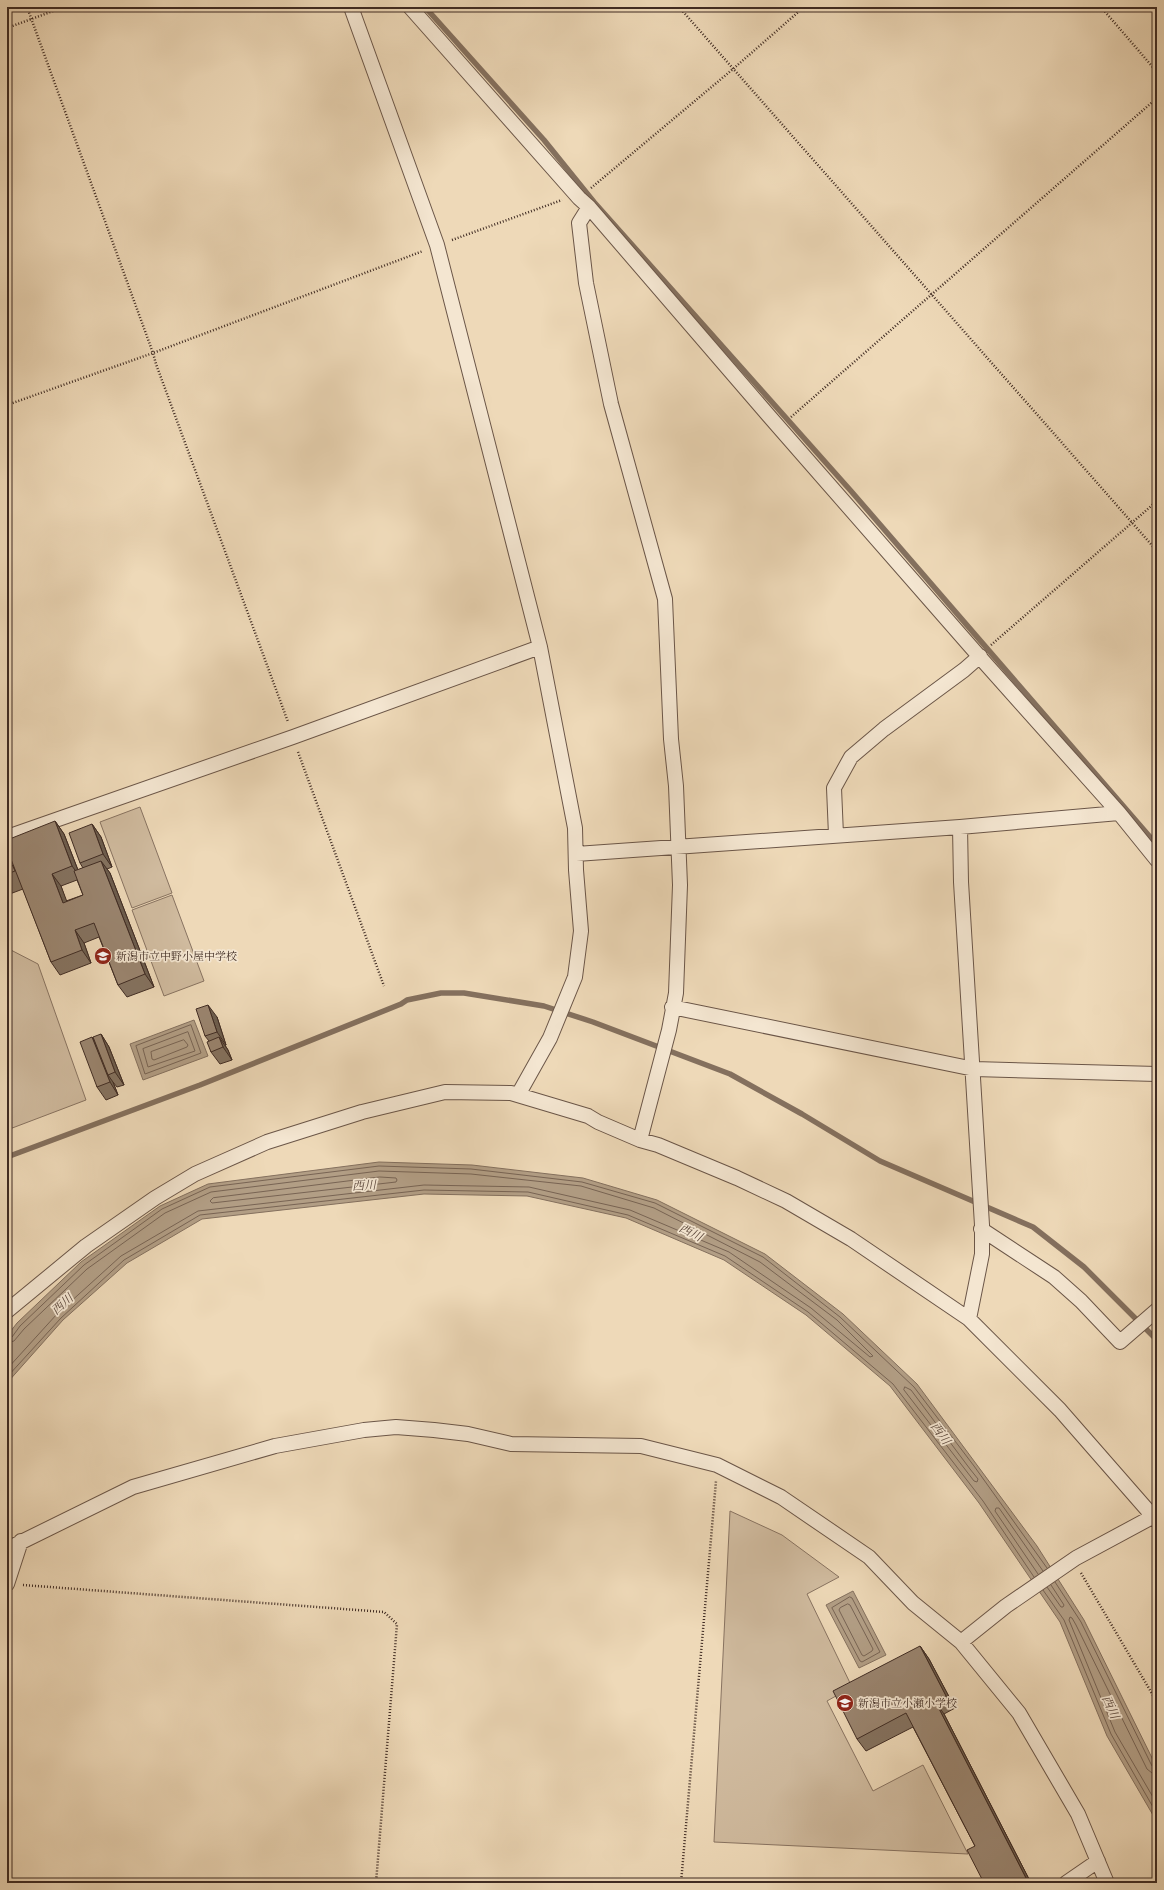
<svg xmlns="http://www.w3.org/2000/svg" width="1164" height="1890" font-family="'Libre Caslon Text','Noto Serif JP',serif">
<rect width="100%" height="100%" fill="#eed9b8"/>
<filter id="stains"><feTurbulence type="fractalNoise" baseFrequency=".005" numOctaves="4"/><feColorMatrix values="0 0 0 0 .2 0 0 0 0 .09 0 0 0 0 .02 0 0 0 .5 -.17"/></filter>
<radialGradient id="worn" r=".72"><stop offset=".6" stop-color="#630" stop-opacity="0"/><stop offset="1" stop-color="#630" stop-opacity=".3"/></radialGradient>
<path fill="#d0bb9f" stroke="#887361" d="M140 807 172 893 132 908 100 822Z
M172 895 204 981 164 996 132 910Z
M7 948 38 964 86 1100 7 1130Z
M730 1511 782 1535 839 1577 807 1594 852 1687 827 1701 873 1791 923 1765 968 1854 714 1842Z"/>
<path fill="#b29e85" stroke="#84705e" d="M194 1020 208 1056 143 1080 130 1044Z
M379 1162 472 1165 583 1178 657 1200 765 1254 843 1314 917 1384 1037 1546 1084 1620 1157 1768V1822L1107 1736 1060 1622 979 1503 890 1386 806 1315 724 1260 626 1218 527 1196 424 1194 202 1219 127 1263 63 1320 7 1383V1336L17 1323 81 1262 160 1206 208 1184Z
M853 1591 886 1655 859 1668 826 1605Z"/>
<g fill="none" stroke-linecap="round" stroke-linejoin="round">
<path stroke="#786454" stroke-width="1" d="M191 1025 201 1053 145 1074 136 1046Z
M188 1032 195 1051 148 1067 143 1049Z
M184 1040 188 1045 187 1047 154 1060 152 1059 151 1052Z
M380 1177 396 1178 397 1180 396 1182 212 1203 210 1201 213 1198Z
M7 1338 12 1337 20 1326 84 1265 162 1209 210 1187 379 1166 471 1169 582 1182 655 1203 763 1257 840 1317 914 1387 974 1466 1047 1568
M7 1343 14 1341 24 1329 87 1269 165 1213 211 1192 379 1171 471 1174 581 1186 654 1208 760 1262 837 1320 873 1356 870 1357 811 1308 729 1252 630 1210 529 1187 424 1185 198 1211 121 1256 57 1314 7 1369
M7 1377 61 1318 124 1260 200 1215 424 1190 528 1192 628 1215 725 1256 808 1312 893 1384 983 1501 1034 1577
M905 1387 911 1390 970 1469 978 1479 977 1482 974 1481 904 1390Z
M1038 1574 995 1511 996 1508H999L1043 1571
M1055 1582 1081 1622 1152 1766 1157 1768
M1047 1587 1061 1607H1063L1064 1605 1051 1585
M1043 1590 1064 1620 1111 1734 1157 1814
M850 1597 852 1598 880 1652 862 1662 860 1661 832 1608Z
M848 1604 850 1605 873 1649 872 1651 864 1656 862 1655 839 1610 840 1608Z
M1157 1774 1152 1773 1147 1769 1076 1625 1072 1618 1070 1617 1069 1620 1115 1732 1157 1804"/>
<path stroke="#84705e" stroke-width="5.5" d="M425 7 544 140 594 202 851 491 1157 845
M7 1157 200 1085 401 1004 407 1000 441 993H464L544 1006 593 1022 730 1074 802 1114 880 1161 1033 1227 1084 1267 1157 1340"/>
<defs>
<path id="street" d="M351 7 437 245 540 647 575 828 576 870 581 931 575 977 550 1038 518 1095
M410 7 579 198 589 207 769 416 985 663 1119 813 1157 860
M589 207 579 223 586 283 611 404 665 599 671 739 676 786 680 885 676 993 669 1030 640 1140
M960 827 961 882 982 1225V1254L969 1319
M836 835 834 788 851 757 884 729 964 670 980 656
M7 837 293 737 540 647
M576 854 960 827 1119 813
M672 1007 974 1069 1157 1074
M981 1229 1054 1277 1081 1301 1120 1342 1157 1310
M7 1311 86 1246 155 1198 195 1174 267 1142 362 1112 445 1092 511 1093 588 1116 598 1122 640 1140 658 1145 737 1178 786 1201 851 1239 969 1319 1060 1410 1157 1521
M7 1549 133 1487 275 1446 364 1430 396 1427 434 1430 468 1434 511 1444 641 1446 717 1465 781 1497 869 1557 913 1603 961 1642 1019 1713 1078 1814 1107 1883
M7 1584 21 1541
M961 1642 1006 1606 1076 1558 1154 1516
M1066 1883 1098 1861"/>
</defs>
<use href="#street" stroke="#6b5648" stroke-width="16"/>
<path stroke="#3f2b23" stroke-width="2.5" stroke-dasharray="1 2" stroke-linecap="butt" d="M27 7 153 353 156 364 288 722
M679 7 1157 551
M1101 7 1157 72
M7 28 64 7
M591 188 733 69 804 7
M452 240 562 200
M7 405 153 353 423 251
M791 417 1157 98
M991 645 1157 501
M298 752 384 986
M1081 1573 1157 1702
M23 1585 384 1612 397 1624 376 1883
M681 1883 716 1481"/>
<use href="#street" stroke="#f4e6d1" stroke-width="14"/>
</g>
<path fill="#847260" stroke="#3f2b23" fill-rule="evenodd" d="M55 821 64 834 78 870 83 868 80 863 92 824 101 837 112 867 107 869 110 873 154 987 127 997 118 985 99 937 84 943 91 963 60 975 51 962 23 889 7 895V864L14 866ZM77 880 83 895 66 901 61 886Z
M217 1017 226 1045H225L228 1050 232 1060 220 1064 211 1052 209 1041 205 1036Z
M101 1034 109 1047 124 1085 117 1087 113 1082 118 1095 106 1100 97 1087 92 1037 95 1042Z
M920 1646 929 1659 955 1708 944 1714 1031 1883H984L975 1846 913 1727 866 1751 857 1739Z"/>
<path fill="#6c5d4e" stroke="#3f2b23" d="M55 821 64 834 81 878 72 866Z
M92 824 101 837 112 867 103 854Z
M101 861 110 873 154 987 145 974Z
M52 874 61 886 72 915 63 903Z
M75 930 84 943 91 963 82 950Z
M208 1005 217 1017 226 1045 217 1032Z
M101 1034 109 1047 124 1085 115 1072Z
M92 1037 101 1050 108 1075 113 1082 118 1095 110 1082Z
M219 1037 228 1050 232 1060 223 1047Z
M920 1646 929 1659 955 1708 946 1696Z
M935 1701 944 1714 1031 1883H1029L1027 1880Z"/>
<path fill="#9a8570" stroke="#3f2b23" d="M55 821 72 866 52 874 63 903 83 895 74 871 101 861 145 974 118 985 94 923 75 930 82 950 51 962 7 849V840Z
M92 824 103 854 80 863 69 833Z
M11 862 15 871 7 874V864Z
M208 1005 217 1032 205 1036 196 1009Z
M101 1034 115 1072 108 1075 93 1037Z
M92 1037 110 1082 97 1087 80 1042Z
M219 1037 223 1047 211 1052 207 1042Z
M920 1646 946 1696 935 1701 1027 1880 1021 1883H984L967 1850 975 1846 906 1713 857 1739 833 1691Z"/>
<defs>
<symbol id="school-disc" viewBox="-11 -11 22 22"><circle r="9.5" fill="#8f2418" stroke="#f4e6d1"/><path d="M0-5L7-2L0 1L-7-2ZM-4 1L0 2.5L4 1V4Q0 6-4 4Z" fill="#fff"/></symbol>
</defs>
<g fill-rule="evenodd">
<use href="#school-disc" x="93" y="946" width="20" height="20"/>
<use href="#school-disc" x="835" y="1693" width="20" height="20"/>
</g>
<g text-anchor="middle" dominant-baseline="central" stroke-width="3.5" stroke-linejoin="round" paint-order="stroke">
<g font-size="11" fill="#3f2b23" stroke="#f4e6d1" text-anchor="start">
<text x="116" y="956">新潟市立中野小屋中学校</text>
<text x="858" y="1703">新潟市立小瀬小学校</text>
</g>
<g font-size="12" font-style="italic" fill="#5c483c" stroke="#f4e6d1">
<text transform="translate(364 1185) rotate(-3)">西川</text>
<text transform="translate(691 1232) rotate(27)">西川</text>
<text transform="translate(62 1304) rotate(-42)">西川</text>
<text transform="translate(941 1433) rotate(54)">西川</text>
<text transform="translate(1111 1707) rotate(66)">西川</text>
</g>
</g>
<rect width="1164" height="1890" fill="none" stroke="#eed9b8" stroke-width="24"/>
<rect x="8" y="8" width="1148" height="1874" fill="none" stroke="#3f2b23" stroke-width="2"/>
<rect x="12" y="12" width="1140" height="1866" fill="none" stroke="#3f2b23"/>
<rect width="100%" height="100%" filter="url(#stains)"/>
<rect width="100%" height="100%" fill="url(#worn)"/>
</svg>
